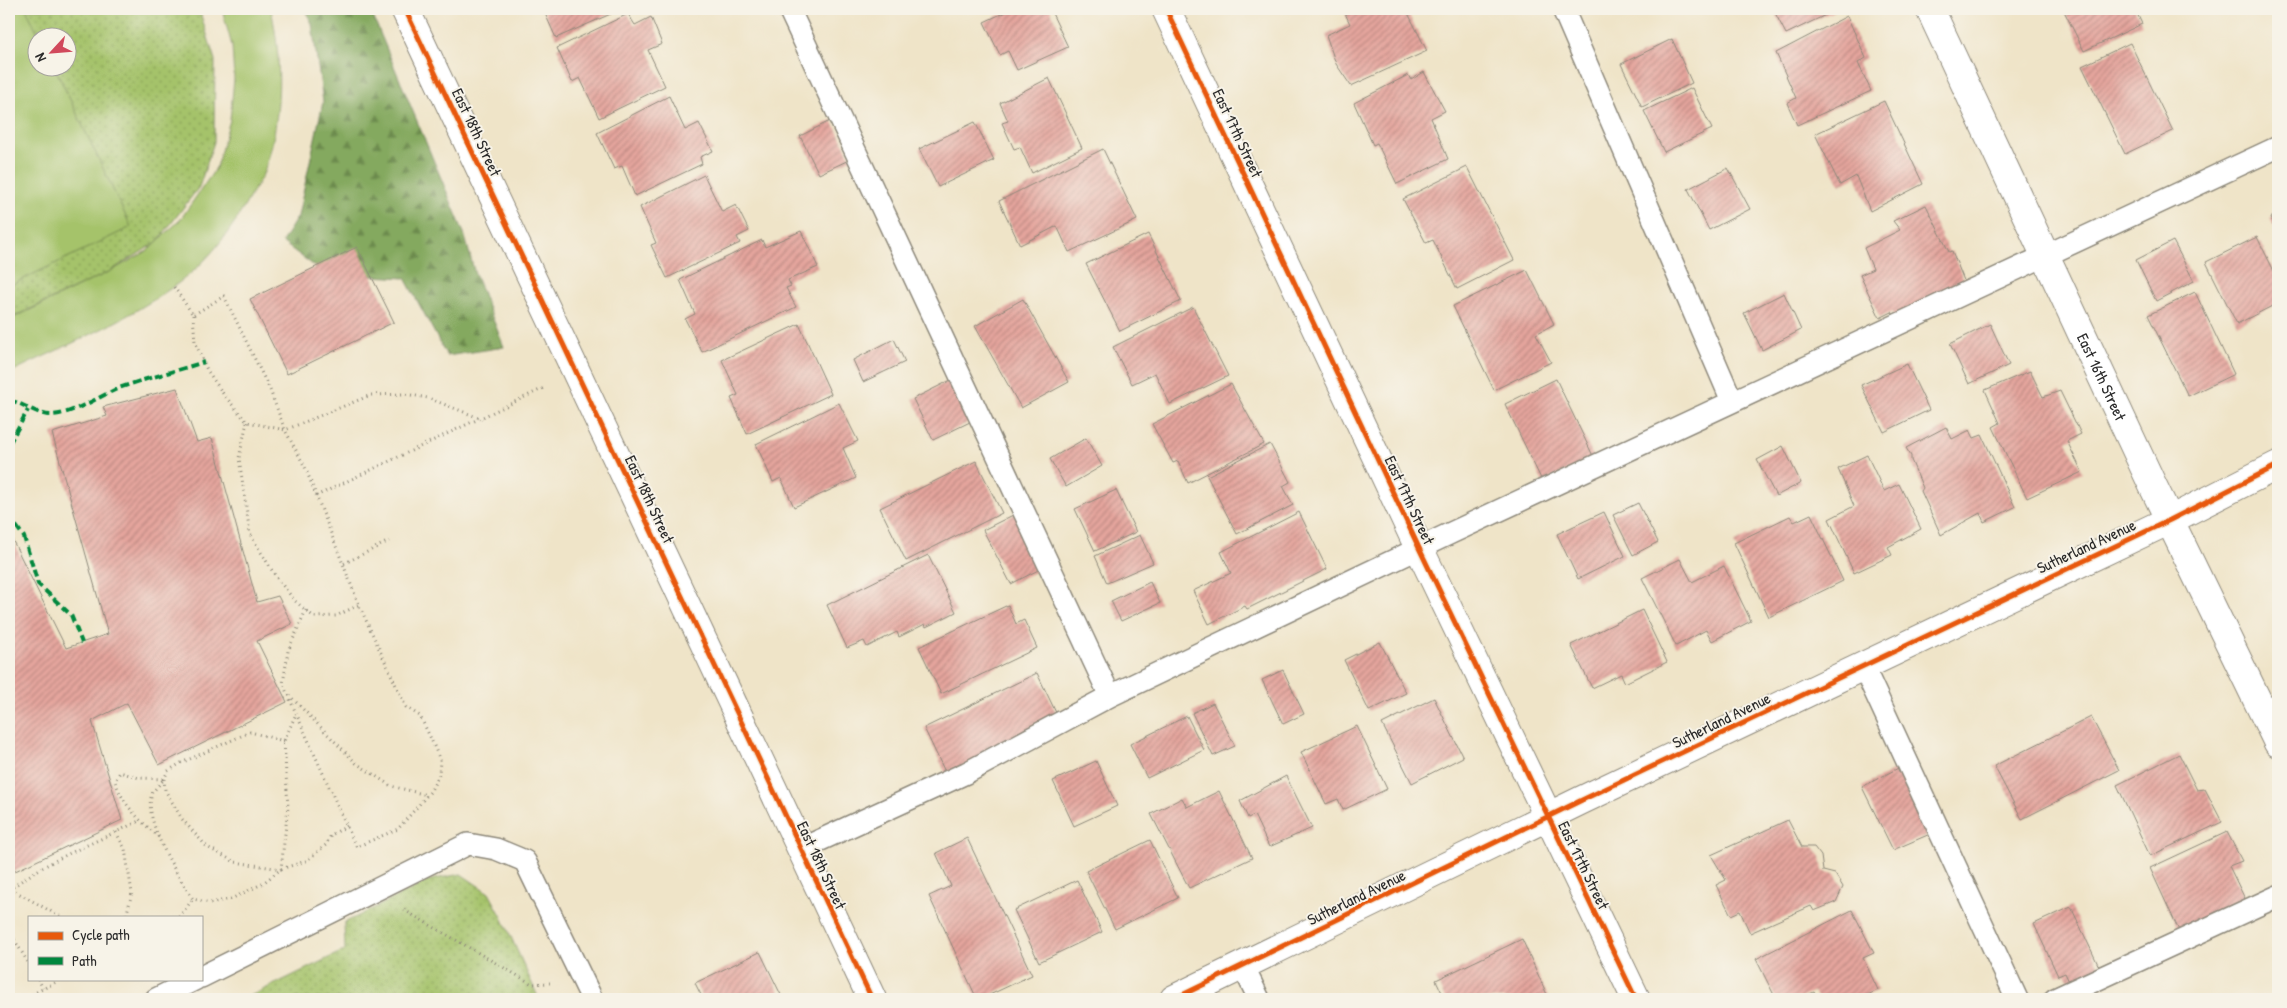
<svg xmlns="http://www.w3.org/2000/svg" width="2287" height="1008" font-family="'Patrick Hand',sans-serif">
<defs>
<pattern id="grass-dots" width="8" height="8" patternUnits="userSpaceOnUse" patternTransform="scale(1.25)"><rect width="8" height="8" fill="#a5c36a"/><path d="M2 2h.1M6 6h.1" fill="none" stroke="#879f57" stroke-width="1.8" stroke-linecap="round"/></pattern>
<pattern id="forest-firs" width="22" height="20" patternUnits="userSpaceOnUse" patternTransform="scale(1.25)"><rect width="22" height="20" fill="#84a95e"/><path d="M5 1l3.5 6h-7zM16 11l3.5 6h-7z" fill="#6c8a4e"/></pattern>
<pattern id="building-hatch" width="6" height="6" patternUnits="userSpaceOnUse" patternTransform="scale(1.25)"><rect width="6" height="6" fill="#e5a59d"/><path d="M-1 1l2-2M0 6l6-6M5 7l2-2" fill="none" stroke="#ba8780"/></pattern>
</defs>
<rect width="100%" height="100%" fill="#f7f3e8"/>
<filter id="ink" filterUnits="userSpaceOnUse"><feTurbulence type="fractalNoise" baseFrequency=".02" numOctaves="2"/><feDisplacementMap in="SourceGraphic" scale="10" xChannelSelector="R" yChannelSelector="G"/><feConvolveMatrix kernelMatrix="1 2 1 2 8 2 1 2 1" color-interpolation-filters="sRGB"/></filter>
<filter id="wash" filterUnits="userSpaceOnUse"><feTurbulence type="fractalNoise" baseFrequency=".0096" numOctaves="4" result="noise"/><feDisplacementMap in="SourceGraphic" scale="20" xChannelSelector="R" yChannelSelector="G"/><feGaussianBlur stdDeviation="1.12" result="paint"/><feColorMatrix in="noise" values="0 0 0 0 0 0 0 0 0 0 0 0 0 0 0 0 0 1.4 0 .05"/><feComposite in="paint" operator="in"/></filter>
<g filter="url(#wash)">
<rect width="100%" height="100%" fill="#efe4c8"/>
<path fill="url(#grass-dots)" stroke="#68774a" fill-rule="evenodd" d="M9 9H199L215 60 214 142 199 187 157 242 107 273 9 319ZM38 38H68V68H38Z
M461 874 489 893 502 917 539 999H244L345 950 344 923 430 880Z"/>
<path fill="url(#forest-firs)" stroke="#586a44" d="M306 9H370L464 233 475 274 504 347 447 356 405 278 324 273 282 242 298 216 323 102 312 24Z"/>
<path fill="#a5c36a" stroke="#68774a" d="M9 9H26L40 37 38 38V68H55L131 227 9 286Z
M222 9H271C282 58 282 117 266 166 264 175 257 184 252 193 232 230 208 263 173 287 123 323 64 346 9 373V320L111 271 147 251 180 220 216 168 230 120 234 79 232 46Z"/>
<g id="blocks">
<path fill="url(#building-hatch)" d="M543 9H622L556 38Z
M1012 9H1050L1068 47 1017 70 1008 51 1000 55 984 22Z
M1343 9H1406L1427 51 1351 86 1336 64 1326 35 1350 24Z
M1773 9H1838L1786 34Z
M2063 9H2135L2142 24 2084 51Z
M628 14 635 25 651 17 662 44 648 50 665 86 599 118 580 78 572 82 557 48Z
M1847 16 1866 58 1858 63 1871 91 1797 125 1787 103 1796 98 1776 53Z
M1672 39 1692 83 1642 107 1621 64Z
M2130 43 2173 131 2125 154 2082 66Z
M1424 72 1445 111 1431 118 1448 159 1397 184 1377 143 1373 145 1354 103 1408 75 1411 80Z
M1049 78 1082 148 1032 173 1020 147 1014 149 1002 123 1008 121 1000 103Z
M1692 88 1712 129 1664 152 1644 111Z
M669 96 685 130 699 123 713 151 700 157 702 164 635 196 622 166 614 169 597 133Z
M1884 101 1923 184 1870 211 1856 176 1840 185 1815 134Z
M832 120 851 159 819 174 800 136Z
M975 122 994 160 938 187 919 149Z
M1103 149 1137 220 1069 252 1057 226 1020 245 999 201Z
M1467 167 1514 260 1457 289 1433 240 1426 243 1403 199Z
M1728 168 1750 209 1709 230 1688 189Z
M704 175 722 212 736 205 749 231 737 237 740 243 667 278 651 245 656 243 640 207Z
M1926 205 1949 252 1952 251 1965 283 1895 318 1892 312 1880 318 1860 275 1873 269 1864 248 1900 230 1893 221Z
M2278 214V235L2270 218Z
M801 231 818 267 788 280 791 286 786 288 796 307 702 352 685 319 695 314 680 280 762 240 765 247Z
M1148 234 1181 301 1120 331 1086 264Z
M2257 237 2278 279V303L2237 324 2206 262Z
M2173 241 2194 281 2156 301 2136 260Z
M357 247 394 322 287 374 250 299Z
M1527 270 1554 324 1536 334 1551 362 1494 390 1453 306Z
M2195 292 2234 374 2188 396 2148 315Z
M1784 293 1801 330 1762 350 1744 313Z
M1023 299 1069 382 1021 408 975 326Z
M1193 307 1228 376 1170 404 1155 373 1132 384 1113 347Z
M799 324 831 394 747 434 731 398 738 395 722 360Z
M1990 324 2009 365 1969 384 1950 344Z
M894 339 905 362 863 382 853 360Z
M1907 364 1929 410 1884 432 1861 385Z
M2030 371 2043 397 2060 391 2081 434 2067 441 2082 472 2027 498 1993 427 2000 423 1985 390Z
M1556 379 1594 458 1543 483 1505 404Z
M951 380 972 421 933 440 913 399Z
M1231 384 1264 444 1188 483 1178 461 1173 463 1152 424Z
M177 388 197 442 212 438 257 602 278 596 292 624 257 641 287 702 159 765 127 703 92 721 122 820 9 874V533L66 648 108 634 52 433 107 416 103 407Z
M839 403 858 441 843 448 856 478 794 507 781 478 773 482 756 444Z
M1946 427 1952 439 1970 430 1974 438 1982 435 2015 507 1984 522 1980 513 1941 535 1921 491 1923 488 1911 460V456L1906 448Z
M1086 438 1102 466 1066 487 1050 459Z
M1270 444 1290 482 1283 486 1293 505 1237 534 1207 476Z
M1783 446 1801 483 1776 496 1757 460Z
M1867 455 1884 491 1899 484 1921 529 1888 547 1892 555 1854 573 1829 519 1854 506 1838 469Z
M976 461 1002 513 906 561 880 508Z
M1116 490 1136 532 1095 551 1075 509Z
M1638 503 1658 542 1633 555 1613 515Z
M1021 511 1048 565 1011 584 983 530Z
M1299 512 1327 569 1247 609 1245 606 1209 624 1193 591 1231 573 1221 552Z
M1604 512 1625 556 1578 579 1557 534Z
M1811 514 1843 581 1769 617 1734 543 1790 516 1794 522Z
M1140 535 1153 563 1107 583 1095 556Z
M928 555 956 612 926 627 925 624 899 637 897 632 867 647 864 641 847 648 827 605Z
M1680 559 1692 582 1724 566 1751 621 1712 641 1706 630 1676 646 1642 578Z
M1150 582 1160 603 1121 621 1111 601Z
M1008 605 1016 624 1024 620 1037 648 941 694 919 647Z
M1642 610 1667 662 1625 683 1621 674 1592 688 1571 645Z
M1380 642 1406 693 1369 711 1344 660Z
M1283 670 1304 714 1283 724 1262 680Z
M1037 673 1060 721 947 776 924 728Z
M1434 698 1463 757 1412 783 1382 724Z
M1213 703 1235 746 1213 756 1192 713Z
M1187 716 1204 750 1147 778 1130 744Z
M2091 717 2119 770 2022 819 1994 766Z
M1357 726 1387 789 1343 810 1338 799 1326 804 1301 752Z
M2179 754 2197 790 2205 789 2222 822 2150 856 2117 785Z
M1096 761 1117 806 1074 826 1053 781Z
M1904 765 1937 831 1893 850 1862 787Z
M1286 776 1312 828 1269 847 1254 815 1248 818 1240 801Z
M1219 791 1252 858 1189 888 1151 814 1182 798 1187 807Z
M1788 820 1802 847H1814L1821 856 1823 871 1835 874 1843 887 1836 902 1814 911 1811 906 1750 933 1740 911 1731 915 1716 885 1726 880 1711 855Z
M2227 832 2242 861 2229 866 2247 903 2181 935 2150 868Z
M967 838 1032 975 981 999H977L929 896 951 886 936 853Z
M1150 840 1178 898 1115 929 1086 871Z
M1077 880 1102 932 1039 962 1014 910Z
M2071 907 2102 973 2072 988 2065 973 2058 976 2034 924Z
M1852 910 1874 953 1863 958 1878 990 1859 999H1818L1814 992 1799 999H1776L1756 959Z
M1522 939 1549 999H1445L1436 980Z
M760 952 783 999H703L695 983Z"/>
</g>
</g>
<g filter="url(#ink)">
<use href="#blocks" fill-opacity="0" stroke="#8d887a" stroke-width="1"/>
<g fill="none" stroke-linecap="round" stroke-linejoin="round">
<defs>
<path id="service" d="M789 9 1110 696 966 773 801 849
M1563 9 1732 401
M1863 666 2017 999
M1110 696 1451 533 2278 147
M1243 966 1259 999
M201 977 468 844 496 849 525 861 592 999
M156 999 196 979
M2055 999 2278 896"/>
<g id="minor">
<path d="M405 9 872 999"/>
<path d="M1166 9 1419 548 1636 999"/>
<path id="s1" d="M1930 9 2153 486 2278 743"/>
<path d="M1174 999 1582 800 2170 520 2278 465"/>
</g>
</defs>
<use href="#service" stroke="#8d887a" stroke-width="24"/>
<use href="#minor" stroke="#8d887a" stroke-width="30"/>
<path stroke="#8d887a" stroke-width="3" stroke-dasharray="1 4" stroke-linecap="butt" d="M174 287 193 315 224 296 270 390 285 430 305 467 343 564 389 541
M193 315 195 342 207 370 224 395 247 422 285 430 371 395 405 394 428 398 482 419
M247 422 239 458 250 534 276 577 295 601 314 617 336 616 359 605
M316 496 546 387
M306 610 288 651 283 684 356 847 398 829 430 792 439 775 440 760 431 739 420 716 406 707 359 605 343 564
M289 695 356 763 391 786 427 795
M284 741 250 732 181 763 168 771 164 779 165 790 182 819 207 847 235 862 281 869 288 807 284 741 296 714
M116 832 125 849 132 893 126 917
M159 837C140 821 123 805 115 781L120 772 139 778 164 779C161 783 154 789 152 794 142 820 179 878 193 899L210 903 231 899 262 884 281 869 306 861 326 845 331 835 347 826
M11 889 61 917
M9 890C48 859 95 843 139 821
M404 910 532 984 550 983
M179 917 193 899
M9 931 29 964
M38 979 43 988
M23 999 62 979"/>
<use href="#service" stroke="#fff" stroke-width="21"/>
<use href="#minor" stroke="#fff" stroke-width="28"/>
<path stroke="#00873e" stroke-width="4" stroke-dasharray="8 4" stroke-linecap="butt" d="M9 401C19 400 37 416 52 415 73 414 100 396 119 388 147 378 176 371 204 362
M9 444 28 410
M9 516 24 537 38 584 71 615 82 643"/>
<defs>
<path id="cycleway" d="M405 9 872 999
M1166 9 1419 548 1636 999
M1174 999 1582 800 2170 520 2278 465"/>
</defs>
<use href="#cycleway" stroke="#f7f3e8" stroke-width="8"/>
<use href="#cycleway" stroke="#e8590c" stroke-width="5"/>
</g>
</g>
<g text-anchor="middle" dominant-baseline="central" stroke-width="4" stroke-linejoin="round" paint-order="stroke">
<g font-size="16" fill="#2b2b2b" stroke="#f7f3e8">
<text transform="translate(477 132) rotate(65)">East 18th Street</text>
<text transform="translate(1238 133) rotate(65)">East 17th Street</text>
<text stroke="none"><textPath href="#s1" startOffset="406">East 16th Street</textPath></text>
<text transform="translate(650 499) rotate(65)">East 18th Street</text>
<text transform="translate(1410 500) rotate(65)">East 17th Street</text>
<text transform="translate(2086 546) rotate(-25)">Sutherland Avenue</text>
<text transform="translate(1721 720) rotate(-26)">Sutherland Avenue</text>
<text transform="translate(822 865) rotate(65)">East 18th Street</text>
<text transform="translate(1584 865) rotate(64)">East 17th Street</text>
<text transform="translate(1356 897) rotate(-26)">Sutherland Avenue</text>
</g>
</g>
<rect width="2287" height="1008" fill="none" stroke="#f7f3e8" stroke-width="30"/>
<rect x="28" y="916" width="175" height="65" fill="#f7f3e8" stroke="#a5a39c"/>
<rect x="38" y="932" width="25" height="8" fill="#e8590c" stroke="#a5a39c"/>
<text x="72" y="940" font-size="15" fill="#2b2b2b">Cycle path</text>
<rect x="38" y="957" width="25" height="8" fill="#00873e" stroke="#a5a39c"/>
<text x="72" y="966" font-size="15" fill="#2b2b2b">Path</text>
<g transform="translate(52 52) rotate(244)"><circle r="24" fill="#f7f3e8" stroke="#a5a39c"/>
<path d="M0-4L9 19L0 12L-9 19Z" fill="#d1495b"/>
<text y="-8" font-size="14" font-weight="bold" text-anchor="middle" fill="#2b2b2b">N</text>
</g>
</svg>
